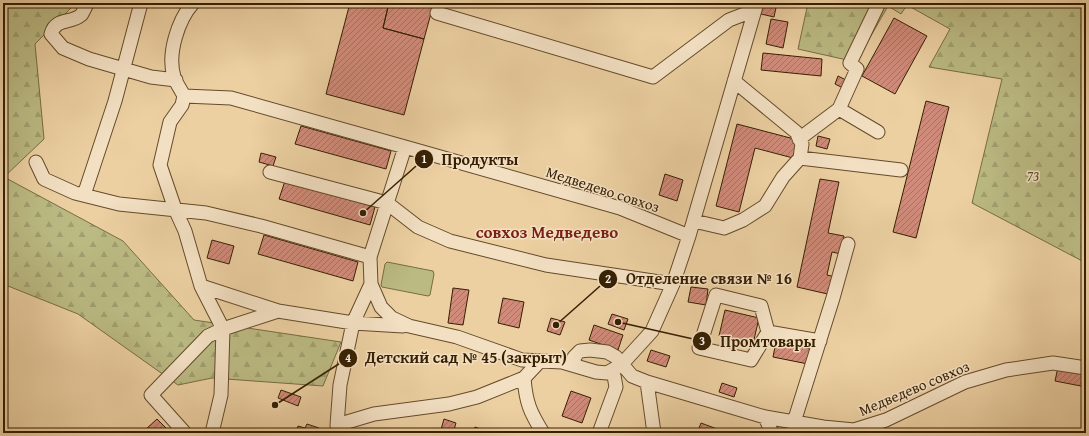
<svg xmlns="http://www.w3.org/2000/svg" width="1089" height="436" font-family="'Gentium Book Plus',serif">
<defs>
<pattern id="forest-firs" width="22" height="20" patternUnits="userSpaceOnUse"><rect width="22" height="20" fill="#bbba83"/><path d="M5 1l3.5 6h-7zM16 11l3.5 6h-7z" fill="#a19f70"/></pattern>
<pattern id="building-hatch" width="6" height="6" patternUnits="userSpaceOnUse"><rect width="6" height="6" fill="#d08b7a"/><path d="M-1 1l2-2M0 6l6-6M5 7l2-2" fill="none" stroke="#aa7162"/></pattern>
</defs>
<rect width="100%" height="100%" fill="#ecd0a2"/>
<filter id="stains"><feTurbulence type="fractalNoise" baseFrequency=".005" numOctaves="4"/><feColorMatrix values="0 0 0 0 .2 0 0 0 0 .09 0 0 0 0 .02 0 0 0 .5 -.17"/></filter>
<radialGradient id="worn" r=".72"><stop offset=".6" stop-color="#630" stop-opacity="0"/><stop offset="1" stop-color="#630" stop-opacity=".3"/></radialGradient>
<path fill="url(#forest-firs)" stroke="#786c42" d="M25 3H76L35 44 44 139 4 177 123 241 194 320 341 342 323 386 212 378 178 385 78 314 3 284V6L25 5Z
M808 3H1086V263L972 203 1002 79 929 67 950 29 907 5 901 14 888 6 856 62 798 49Z"/>
<path fill="#bbba83" stroke="#786c42" d="M387 262 433 271 434 274 430 295 428 296 382 287 381 285 385 264Z"/>
<path fill="url(#building-hatch)" stroke="#361f02" d="M350 3H389L383 28 424 39 404 115 326 94Z
M389 3H424L433 6 424 39 383 28Z
M763 3H777L774 17 761 14Z
M894 18 927 36 895 94 862 76Z
M771 19 788 22 783 48 766 44Z
M763 53 822 59 821 76 761 70Z
M838 76 846 80 843 88 835 84Z
M926 101 949 107 916 238 893 232Z
M737 124 798 140 793 158 755 148 739 212 716 206Z
M301 126 391 151 386 169 295 144Z
M818 136 830 139 827 149 816 146Z
M261 153 276 157 273 166 259 162Z
M665 174 683 180 677 201 659 195Z
M820 179 839 182 828 233 844 236 841 254 832 252 827 275 836 277 832 295 797 287Z
M285 181 375 207 370 225 279 199Z
M264 235 358 262 353 281 258 254Z
M212 240 234 246 229 264 207 258Z
M691 287 708 289 706 305 688 302Z
M453 288 469 290 463 325 448 323Z
M503 298 524 302 519 328 498 323Z
M725 310 759 318 753 344 719 336Z
M612 314 628 319 624 330 608 324Z
M551 318 565 322 560 335 547 331Z
M594 325 623 335 618 350 589 340Z
M776 342 811 349 808 364 773 357Z
M651 350 670 356 666 367 647 361Z
M1058 367 1086 373V387L1055 381Z
M722 383 737 388 734 397 719 392Z
M281 390 301 397 298 406 278 398Z
M571 391 591 398 582 423 562 416Z
M157 419 171 433H147L145 430Z
M444 419 456 423 453 433H440Z
M701 423 728 433H697Z
M307 424 319 428 317 432 320 433H295L298 426 305 428Z
M475 427 489 432 488 433H473Z"/>
<g fill="none" stroke-linecap="round" stroke-linejoin="round">
<defs>
<path id="minor" d="M193 3C178 20 167 54 174 77 176 83 181 90 184 96L231 98 405 147
M87 4C85 7 83 13 81 15 71 24 56 17 51 34L63 48 89 59 151 77 176 80
M437 13 653 77 729 20 755 10
M734 81 796 132 802 144 800 158
M184 96 182 105 170 122 160 165 175 209 185 231 201 286 278 311 353 323 403 326
M878 132 839 109 857 69 850 63 879 3
M799 139 839 109
M36 162 44 179 75 193 119 204 206 213 261 226 370 257
M270 172 387 203 418 227 450 241 546 265 673 284
M84 195 115 101 141 3
M694 221 724 228 743 220 765 206 783 177 800 158 901 170
M689 236 620 208 405 147 370 257 371 284 381 307 392 318 409 326 457 337 522 360 562 362 596 372 607 373 621 365 652 331 673 284 689 236 757 3
M201 286 223 329 221 395 212 433
M768 332 751 360 699 348 716 295 761 306 768 332 820 341
M575 366 574 357 580 351 590 350 607 352 616 357 632 376 647 382 765 417 823 427 854 430 886 420 965 382 1006 370 1053 363 1086 368
M524 378C526 403 530 412 543 433
M647 382 654 433
M765 417 772 433
M794 422 833 298 848 244
M337 425 374 414 449 404 477 397 524 378 540 361
M338 431 337 425 340 385 353 323 371 284
M185 433 151 395 208 336 223 329 278 311
M599 433 616 387 613 370"/>
</defs>
<use href="#minor" stroke="#644b2a" stroke-width="15"/>
<use href="#minor" stroke="#f3e0c3" stroke-width="13"/>
</g>
<g text-anchor="middle" dominant-baseline="central" stroke-width="3" stroke-linejoin="round" paint-order="stroke">
<g font-size="15" font-style="italic" fill="#574622" stroke="#f3e0c3">
<text x="1033" y="175">73</text>
</g>
<g font-size="15" fill="#361f02" stroke="#f3e0c3">
<text transform="translate(603 189) rotate(18)">Медведево совхоз</text>
<text transform="translate(914 388) rotate(-23)">Медведево совхоз</text>
</g>
<g font-size="17" font-weight="bold" fill="#7a1f14" stroke="#f3e0c3">
<text x="547" y="231">совхоз Медведево</text>
</g>
</g>
<path fill="none" stroke="#361f02" stroke-width="1.5" d="M363 213L424 159M556 325L608 279M618 322L702 341M275 405L348 358"/>
<g fill="#361f02" stroke="#f3e0c3" stroke-width="1.5">
<circle cx="363" cy="213" r="4"/>
<circle cx="556" cy="325" r="4"/>
<circle cx="618" cy="322" r="4"/>
<circle cx="275" cy="405" r="4"/>
<circle cx="424" cy="159" r="10"/>
<circle cx="608" cy="279" r="10"/>
<circle cx="702" cy="341" r="10"/>
<circle cx="348" cy="358" r="10"/>
</g>
<g font-size="12" text-anchor="middle" font-weight="bold" fill="#fff">
<text x="424" y="163">1</text>
<text x="608" y="283">2</text>
<text x="702" y="345">3</text>
<text x="348" y="362">4</text>
</g>
<g font-size="16" text-anchor="middle" font-weight="bold" fill="#361f02" stroke="#f3e0c3" stroke-width="3" stroke-linejoin="round" paint-order="stroke">
<text x="480" y="165">Продукты</text>
<text x="709" y="284">Отделение связи № 16</text>
<text x="768" y="347">Промтовары</text>
<text x="466" y="363">Детский сад № 45 (закрыт)</text>
</g>
<rect width="1089" height="436" fill="none" stroke="#ecd0a2" stroke-width="16"/>
<rect x="4" y="4" width="1081" height="428" fill="none" stroke="#361f02" stroke-width="2"/>
<rect x="8" y="8" width="1073" height="420" fill="none" stroke="#361f02"/>
<rect width="100%" height="100%" filter="url(#stains)"/>
<rect width="100%" height="100%" fill="url(#worn)"/>
</svg>
